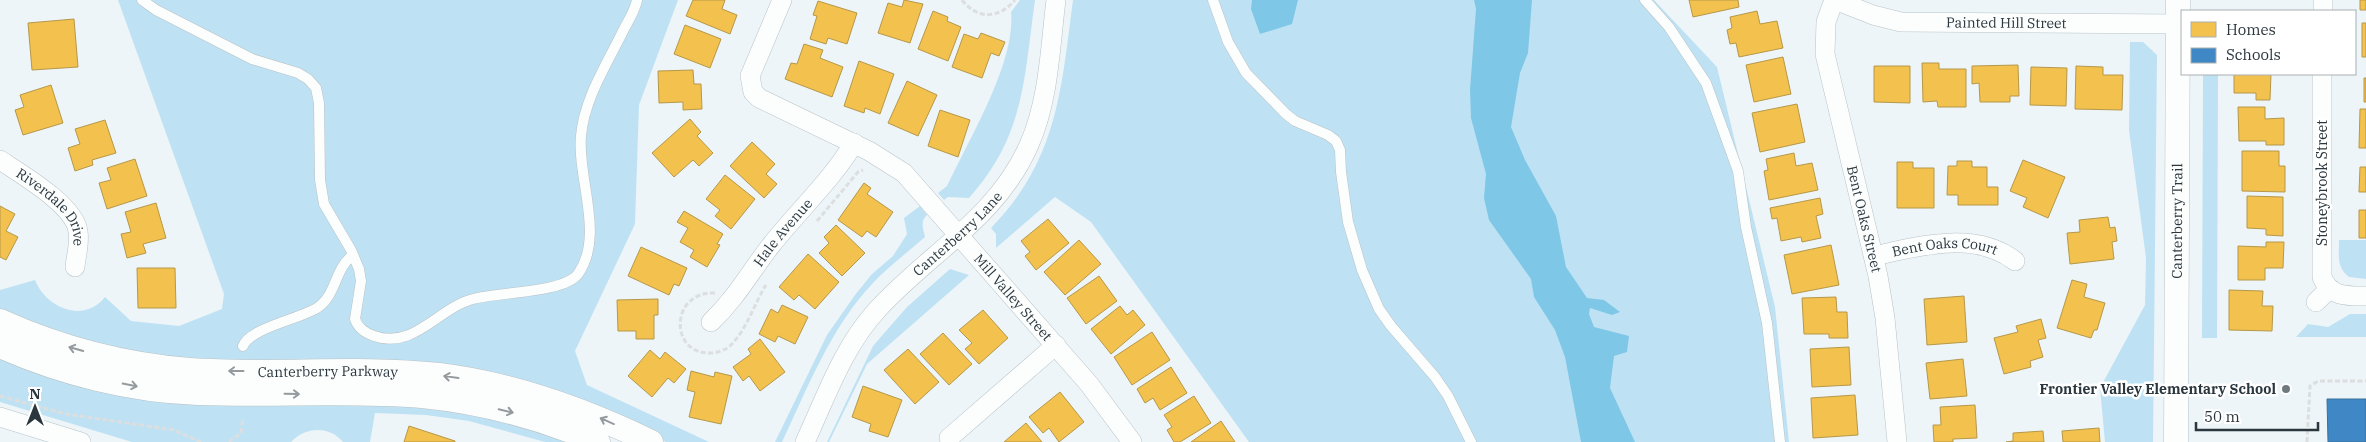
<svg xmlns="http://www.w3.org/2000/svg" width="2366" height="442" font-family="'IBM Plex Serif',serif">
<rect width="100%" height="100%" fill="#edf5f8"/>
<path fill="#bee2f4" d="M118 0H678L639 105 635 224 575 351 587 385 709 442H666L603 412 251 364 121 352 0 313V290L35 280C46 308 84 324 105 297L131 321 179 326 222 309 224 294Z
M1020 0H1035C1024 78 1025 136 969 198L948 197 944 200 938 193 947 186C969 139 1016 62 1011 12Z
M1073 0H1654L1717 67 1775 307 1789 442H1249L1091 222 1055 197 996 248V234L991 228C1058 159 1061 90 1073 0Z
M2130 42H2143L2157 55 2153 442H2105L2100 388 2145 305 2146 258 2129 130Z
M2203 74H2218L2217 338H2202Z
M920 206 927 215C920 221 923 228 925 237 908 252 889 266 873 283 831 327 808 387 782 442H775L827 335 855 295 872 274 893 256 907 234 904 218Z
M2339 240H2366V279L2349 277C2336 267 2339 255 2339 240Z
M950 269 969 275 867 364 829 442H827L873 346 907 307Z
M2350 314H2366V337H2296L2308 324 2328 327Z
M0 353 461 408 580 442H545L469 421 426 415 375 413 370 442H343C329 425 305 427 291 442H132L0 402Z"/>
<path fill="#7fc7e6" d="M1252 0H1298L1292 24 1260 34 1251 9Z
M1474 0H1532L1528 53 1520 73 1511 127 1525 160 1556 216 1566 267 1587 298 1604 300 1620 312 1612 315 1590 308 1589 314 1594 327 1629 336 1627 352 1614 356 1610 388 1635 442H1581L1565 357 1555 330 1534 297 1531 279 1489 220 1484 198 1486 174 1471 118 1470 90 1476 9Z"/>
<path fill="#f2c14e" stroke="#b69849" d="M693 0H725L722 9 737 15 730 34 686 16Z
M904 0 923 4 910 43 878 33 888 3 902 7Z
M1689 0H1738L1739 7 1693 17Z
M2360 0H2366V10H2360Z
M818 1 857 13 847 44 828 38 826 44 810 39 817 16 813 15Z
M933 11 948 17 947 21 961 27 948 61 918 49Z
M1757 11 1760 24 1777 21 1783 48 1739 57 1736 43 1730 44 1727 30 1732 28 1730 17Z
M74 19 78 67 32 70 28 23Z
M2362 23H2366V57H2362Z
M685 25 721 39 710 68 674 54Z
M981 33 1005 42 999 56 991 53 982 78 952 67 964 34 978 39Z
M804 44 823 50 820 58 843 67 832 97 785 79 791 63 797 64Z
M1783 57 1791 94 1754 102 1746 65Z
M859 61 894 74 880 114 865 108 864 113 844 106Z
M1922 63H1939V69H1966V107H1938L1937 101 1923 102Z
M2018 65 2019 96H2010V102H1980L1979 83 1972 84V66Z
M1874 66H1910V103L1874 102Z
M2076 66 2103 67V75H2123L2122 110 2075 109Z
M2031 67 2067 68 2066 106 2030 105Z
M693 70 694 84H701L702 109 683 110V102L659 103 658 71Z
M2234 74H2271L2270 100H2256V93H2234Z
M2364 78H2366V102H2364Z
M907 81 937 95 918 136 888 123Z
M51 85 63 123 23 135 15 110 24 107 20 95Z
M1797 104 1805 142 1760 152 1752 113Z
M2238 107H2265V119L2284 118V145H2266V141H2239Z
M2360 109H2366V148H2359Z
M940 110 970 120 958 157 928 146Z
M690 119 701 132 697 136 713 153 699 166 693 160 674 177 652 153Z
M105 120 116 153 92 160 93 165 75 171 68 148 80 144 75 129Z
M752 142 775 164 766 174 777 184 764 198 730 166Z
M2242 151H2279V166H2285V192L2242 191Z
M1794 153 1796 166 1812 163 1818 190 1769 200 1764 171 1768 170 1766 159Z
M135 159 147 196 107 209 99 183 111 180 107 168Z
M2023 160 2065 177 2048 218 2023 207 2027 198 2010 191Z
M1957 161H1972V167H1987V187H1998V205H1958V195H1947L1948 166H1957Z
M1897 162H1913V168H1934V208H1897Z
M2360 167H2366V192H2359Z
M725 175 755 199 731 229 715 216 720 210 706 199Z
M864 183 871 188 867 194 893 212 876 237 867 231 862 237 838 220Z
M2247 196 2283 197V236L2266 235V229L2247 228Z
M1820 198 1823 214 1816 216 1821 238 1802 242 1801 237 1781 241 1777 218 1772 219 1770 208Z
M156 203 166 238 143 244 146 253 127 258 121 234 131 232 125 212Z
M0 206 15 214 6 231 18 237 6 260 0 257Z
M2359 210H2366V238H2359Z
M684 211 723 234 717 244 720 245 707 267 690 257 694 250 680 242 688 228 677 222Z
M2108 217 2110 228 2115 227 2117 241 2112 242 2114 259 2070 264 2067 233 2080 232 2079 220Z
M1048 219 1069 243 1036 270 1025 256 1030 252 1021 241Z
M836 225 865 253 842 276 819 253 829 243 824 237Z
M1079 240 1101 264 1065 295 1044 272Z
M2266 242H2284L2283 268H2265V280H2238V246L2266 247Z
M1831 245 1839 285 1792 294 1784 255Z
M641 247 687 268 679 286 674 284 669 295 628 276Z
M808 254 839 282 815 309 799 295 794 300 779 287Z
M137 268H175L176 308H138Z
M1099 276 1117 301 1086 324 1067 298Z
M2072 280 2087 284 2084 297 2105 303 2097 330H2094L2091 338 2057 328Z
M2229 290 2263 291 2262 306H2273L2272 331 2229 330Z
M1964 296 1967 342 1927 345 1924 299Z
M1836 297 1837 312H1847L1848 338H1829V334H1804L1802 298Z
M658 299V315H654V339H636V331H618L617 300Z
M782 305 808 317 795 344 778 336 775 342 759 334 771 309 778 313Z
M1120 306 1127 315 1133 310 1145 325 1111 354 1091 329Z
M983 310 1008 338 979 364 965 349 972 343 959 330Z
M2041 319 2046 338 2038 340 2043 357 2030 361 2031 367 2004 374 1994 338 2018 332 2016 326Z
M1152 332 1170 360 1132 385 1114 357Z
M943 333 972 364 949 385 920 354Z
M760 339 785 372 760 391 749 376 743 381 733 367 751 354 748 349Z
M1849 347 1851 385 1812 387 1810 349Z
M908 349 939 382 915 404 884 370Z
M650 350 660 359 665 352 686 369 674 383 668 378 652 397 628 376Z
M1963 359 1967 396 1930 399 1926 363Z
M1171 367 1187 393 1160 410 1153 398 1145 403 1137 389Z
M691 371 714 377 715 372 732 376 721 424 689 417 695 392 687 390Z
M863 386 902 400 888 437 869 431 871 424 852 417Z
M1060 392 1084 422 1059 442 1049 428 1043 433 1029 417Z
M1855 395 1858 435 1813 438 1811 398Z
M1194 396 1211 423 1180 442H1174L1167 430 1172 427 1164 415Z
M1975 405 1977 438 1953 439V442H1934L1933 425H1941L1940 407Z
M1221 421 1235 442H1191Z
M1026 423 1042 442H1004Z
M409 426 455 441V442H404Z
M2099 428 2100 442H2063L2062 431Z
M2043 431 2044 442H2006L2013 441V433Z"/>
<path fill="#3f88c5" stroke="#39709c" d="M2327 399H2366V442H2328Z"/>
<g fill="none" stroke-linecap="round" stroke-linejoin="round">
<defs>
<path id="service" d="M142 0 156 10 252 59 298 73 308 79 316 88 319 103 320 180 324 204 351 250 359 269 361 281 355 319C358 328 365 333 374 336 414 350 438 308 473 299 497 292 564 293 578 274 605 236 577 178 581 136 584 99 607 64 623 31 628 21 635 11 637 0
M1213 0 1228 42 1246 73 1286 114 1295 121 1328 135 1336 141 1340 150 1341 172 1348 222 1362 270 1379 309 1391 326 1435 377 1448 396 1471 442
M1645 0 1669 27 1706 83 1738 171 1746 227 1767 323 1780 442
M243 346C250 328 299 319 317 308 337 295 334 269 353 255"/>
<g id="minor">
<path id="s1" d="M782 0 750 76 753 92 759 98 869 151 904 173 1089 384 1132 442"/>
<path id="s2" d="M1834 0 1826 22 1825 54 1878 276 1885 318 1897 442"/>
<path id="s3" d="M1835 0 1873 15 1901 22 2182 24"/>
<path d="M2323 11V0"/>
<path d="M2322 74V277C2330 297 2347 296 2366 296"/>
<path id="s4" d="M0 160C21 174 76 206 78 232 80 243 76 256 75 267"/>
<path id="s5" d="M1874 256C1919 246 1975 230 2015 261"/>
<path d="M2316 302 2329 289"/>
<path id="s6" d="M711 322C737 297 750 272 772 244 799 210 831 181 854 143"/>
<path d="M0 417 81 442"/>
<path d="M949 438 1056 345"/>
<path id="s7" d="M805 442C826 397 843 347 877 310 929 253 997 218 1029 145 1049 100 1050 48 1056 0"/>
</g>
<g id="tertiary">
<path id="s8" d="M0 321C60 348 124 365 190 370 272 376 356 366 439 375 514 384 583 409 651 442"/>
<path d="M0 346C61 373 131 391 198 393 273 396 348 390 422 396 483 402 542 418 598 442"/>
<path id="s9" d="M2176 442 2178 0"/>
</g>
</defs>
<use href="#service" stroke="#b9c2c6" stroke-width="11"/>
<use href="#minor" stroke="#b9c2c6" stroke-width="20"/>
<use href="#tertiary" stroke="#b9c2c6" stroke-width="25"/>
<path stroke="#dcdedf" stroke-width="3" stroke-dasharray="5 2.5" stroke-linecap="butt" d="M962 0C978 20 999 19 1015 0
M817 221 858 172 863 170
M715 293C670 291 669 354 710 353 717 353 726 350 731 345 747 329 754 304 766 285
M0 396 66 414 174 430 201 442
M229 442 241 433 243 418
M2307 442 2310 386 2318 381H2366"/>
<use href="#service" stroke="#fcfefe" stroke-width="10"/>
<use href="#minor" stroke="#fcfefe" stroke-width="19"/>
<use href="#tertiary" stroke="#fcfefe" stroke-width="24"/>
</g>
<defs><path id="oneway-shaft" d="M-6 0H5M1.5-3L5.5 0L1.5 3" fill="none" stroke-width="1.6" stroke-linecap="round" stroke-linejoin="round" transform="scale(1.25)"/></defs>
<g stroke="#949a9e">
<use href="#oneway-shaft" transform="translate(76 349) rotate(-164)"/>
<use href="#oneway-shaft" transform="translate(236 371) rotate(-180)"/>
<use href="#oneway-shaft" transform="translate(451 377) rotate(-172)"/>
<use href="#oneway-shaft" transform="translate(130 385) rotate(11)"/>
<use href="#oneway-shaft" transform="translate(292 394) rotate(1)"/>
<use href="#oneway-shaft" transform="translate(506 411) rotate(13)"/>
<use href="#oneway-shaft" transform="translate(607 421) rotate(-156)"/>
</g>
<circle fill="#6f7a7f" stroke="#fff" stroke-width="2" cx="2286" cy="389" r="5"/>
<g text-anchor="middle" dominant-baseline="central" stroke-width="5" stroke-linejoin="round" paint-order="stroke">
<g font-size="14" fill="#2b373e" stroke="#fff">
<text stroke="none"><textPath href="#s3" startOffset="175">Painted Hill Street</textPath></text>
<text transform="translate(2322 183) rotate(-90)">Stoneybrook Street</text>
<text stroke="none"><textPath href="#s4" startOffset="72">Riverdale Drive</textPath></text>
<text stroke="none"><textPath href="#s2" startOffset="225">Bent Oaks Street</textPath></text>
<text stroke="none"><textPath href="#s9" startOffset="221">Canterberry Trail</textPath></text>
<text stroke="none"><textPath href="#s6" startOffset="115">Hale Avenue</textPath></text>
<text stroke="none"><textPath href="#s7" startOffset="262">Canterberry Lane</textPath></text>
<text stroke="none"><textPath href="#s5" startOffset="72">Bent Oaks Court</textPath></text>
<text stroke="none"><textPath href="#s1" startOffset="436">Mill Valley Street</textPath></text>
<text stroke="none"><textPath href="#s8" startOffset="335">Canterberry Parkway</textPath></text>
</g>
<g font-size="14" font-weight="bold" fill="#2b373e" stroke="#fff" text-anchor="end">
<text x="2276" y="389">Frontier Valley Elementary School</text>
</g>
</g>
<rect x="2181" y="10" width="175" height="65" fill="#ffffff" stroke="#aaafb2"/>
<rect x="2191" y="22" width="25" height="15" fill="#f2c14e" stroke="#aaafb2"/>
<text x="2226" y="35" font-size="15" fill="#2b373e">Homes</text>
<rect x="2191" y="48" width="25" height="15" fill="#3f88c5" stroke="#aaafb2"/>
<text x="2226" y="60" font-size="15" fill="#2b373e">Schools</text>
<g transform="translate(35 407)" stroke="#ffffff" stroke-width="4" paint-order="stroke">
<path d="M0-4L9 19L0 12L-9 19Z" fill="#2b373e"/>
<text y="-8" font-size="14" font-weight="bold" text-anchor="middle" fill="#2b373e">N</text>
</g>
<path d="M2196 422v8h122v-8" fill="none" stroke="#2b373e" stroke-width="2.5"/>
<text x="2204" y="422" font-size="15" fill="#2b373e" stroke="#ffffff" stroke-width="4" paint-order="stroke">50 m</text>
</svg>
